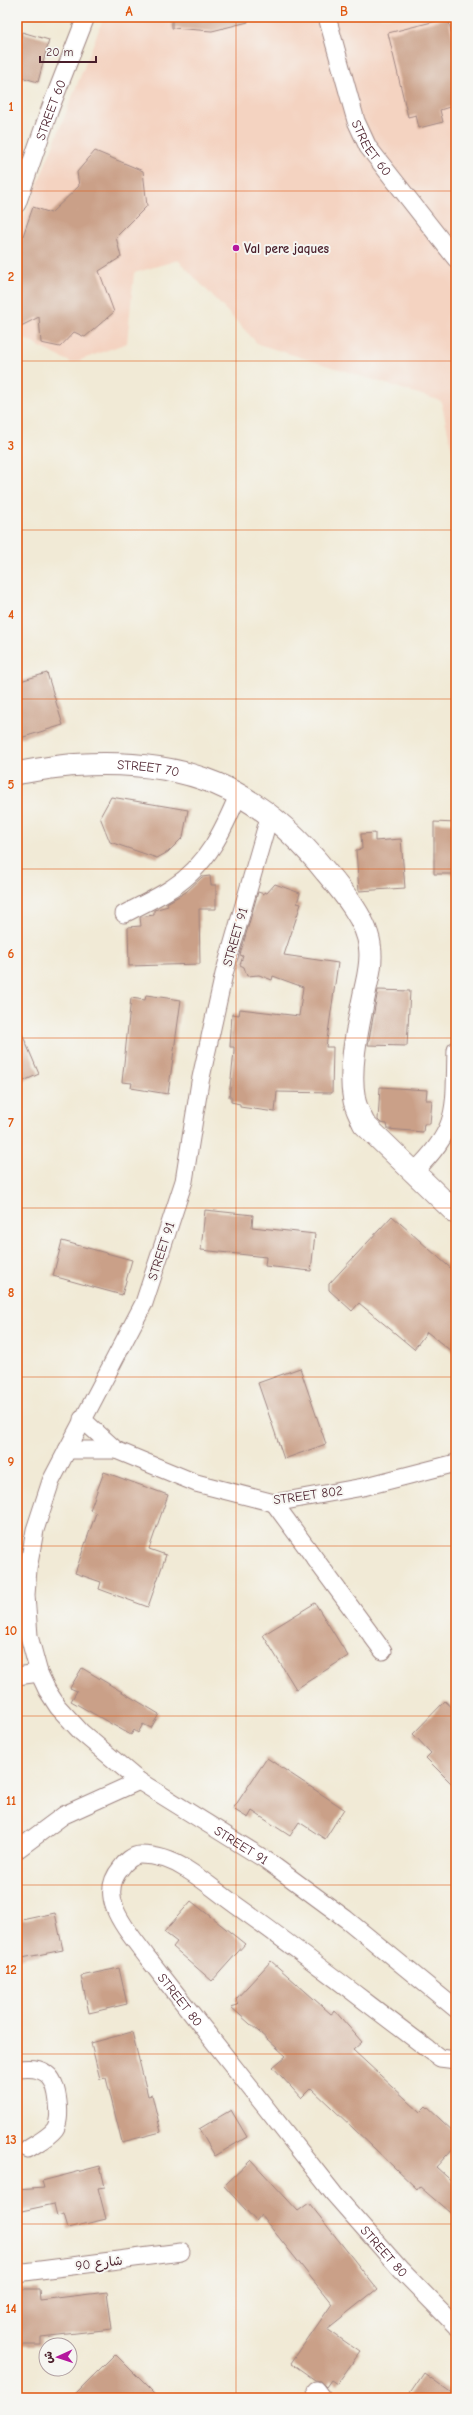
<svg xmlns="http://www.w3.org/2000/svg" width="473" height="2415" font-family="'Comic Neue','Playpen Sans Arabic',sans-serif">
<rect width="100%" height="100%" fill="#f6f6f2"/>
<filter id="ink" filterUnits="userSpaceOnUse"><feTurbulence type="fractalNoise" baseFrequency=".025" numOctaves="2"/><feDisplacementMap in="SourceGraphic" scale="8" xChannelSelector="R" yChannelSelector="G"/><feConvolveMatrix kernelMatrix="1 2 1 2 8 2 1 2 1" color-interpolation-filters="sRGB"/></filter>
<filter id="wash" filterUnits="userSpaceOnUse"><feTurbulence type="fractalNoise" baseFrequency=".012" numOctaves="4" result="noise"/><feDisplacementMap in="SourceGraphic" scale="16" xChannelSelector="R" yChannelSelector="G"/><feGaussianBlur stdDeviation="0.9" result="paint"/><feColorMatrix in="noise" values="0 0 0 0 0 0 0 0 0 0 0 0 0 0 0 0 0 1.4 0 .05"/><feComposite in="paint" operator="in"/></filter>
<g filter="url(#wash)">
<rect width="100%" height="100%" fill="#f1ead6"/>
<path fill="#f4d3c1" d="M104 17H456V467L441 401 258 344 178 260 134 273 127 343 72 363 17 335V236Z"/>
<g id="blocks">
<path fill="#caa088" d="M172 17H247L248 22 212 31 172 28Z
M448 18 456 52V105L440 110 443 122 419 128 416 115 408 117 388 33Z
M22 32 49 40 38 82 17 76V50Z
M95 151 143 171 147 206 116 237 121 257 99 271 114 312 85 337 74 332 60 347 41 343 39 317 17 328V253L33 207 51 213 79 186 77 172Z
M47 673 63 725 17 739V682Z
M111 797 188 810 183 837 168 852 157 858 110 842 100 817Z
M434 822 456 823V874H434Z
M375 833V841L401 839 405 888 359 891 356 850 362 849 361 834Z
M210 876 211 885H216V909H199L200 964 129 966 128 927 141 926 140 917 154 915V910L168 906 167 903 186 892 202 877Z
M275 884 300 893 297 903 301 904 284 955 338 963 326 1047H333L332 1093 277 1092 275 1112 240 1107V1104L231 1102V1097H229L234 1052V1047H230L232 1014 239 1015 240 1009 299 1016 303 987 273 976 272 980 259 975 247 976 244 967 240 965 243 956 240 955 258 892 264 894V892L267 893Z
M378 990 410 991 407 1046 368 1045Z
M146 995 181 1000 168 1094 131 1088 132 1083 122 1082 131 998 145 1000Z
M17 1022 39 1074 17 1084Z
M380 1087 427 1090 426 1100H432L430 1124H424L423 1132 388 1129 387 1124 381 1123 378 1120Z
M205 1210 253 1215 252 1227 315 1234 311 1271 265 1266 266 1257 201 1250Z
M392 1216 456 1273V1355L427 1332 414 1349 359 1303 352 1311 329 1290V1284Z
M62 1241 132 1260 122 1295 53 1276Z
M300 1368 326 1444 284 1459 258 1383Z
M104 1472 168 1495 149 1549 166 1555 148 1607 99 1589 101 1582 75 1573 96 1513 90 1510Z
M315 1603 348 1656 296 1689 263 1635Z
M82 1668 159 1714 151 1728 143 1724 138 1733 134 1730 131 1735 71 1701 77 1691 70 1688Z
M445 1701 456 1711V1788L426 1758 431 1753 413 1734Z
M267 1758 344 1809 325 1839 299 1822 290 1836 252 1811 248 1818 233 1809Z
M191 1901 245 1944 212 1981 173 1947 177 1942 164 1932Z
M55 1913 63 1950 17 1959V1921Z
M271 1961 331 2014 335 2011 362 2042 353 2050 420 2112 426 2106 456 2134V2145L436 2167 456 2185V2218L419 2186 417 2189 311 2088 301 2098 273 2067 286 2056 231 2007 238 2005 236 1999Z
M119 1968 127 2004 89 2013 81 1976Z
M132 2032 148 2096 152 2095 161 2132 122 2142 106 2078 100 2079 91 2043Z
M231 2110 247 2137 215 2156 199 2129Z
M251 2160 298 2211 309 2203 377 2289 327 2329 360 2352 337 2384 331 2380 326 2387 320 2381 315 2380 291 2363 332 2304 261 2215 256 2221 224 2186Z
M100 2166 105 2187 98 2188 106 2219 68 2228 64 2214 57 2216 54 2204 17 2212V2190L44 2188 42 2181Z
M17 2289H39L40 2300 107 2292 112 2329 41 2337V2345H17Z
M115 2354 159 2398H71Z
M424 2373 456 2396V2398H407Z"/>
</g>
</g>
<g filter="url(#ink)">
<use href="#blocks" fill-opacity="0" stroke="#9e8480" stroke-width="1"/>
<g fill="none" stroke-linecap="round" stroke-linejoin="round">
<defs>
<g id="street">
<path id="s1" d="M327 17 356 121 368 147 456 259"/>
<path id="s2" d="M17 204 50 109 86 17"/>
<path id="s3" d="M270 814 224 974 200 1082 184 1181 144 1303 51 1481 35 1530 28 1569 26 1595 29 1636 39 1673 47 1690 58 1707 81 1732 139 1781 266 1860 346 1919 456 2009"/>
<path d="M124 914C139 906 157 898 172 888 207 866 224 829 239 793"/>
<path d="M415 1171C460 1127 454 1109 456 1050"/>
<path d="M82 1419 116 1450 196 1483 274 1503 363 1487 456 1463"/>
<path d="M67 1450H116"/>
<path d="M274 1503 383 1651"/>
<path d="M17 1676 39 1673"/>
<path d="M17 1850 64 1815 139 1781"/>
<path id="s4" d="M456 2060 440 2058C373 2008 306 1955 237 1906 220 1894 204 1880 186 1869 172 1860 156 1855 140 1855 133 1855 125 1862 121 1868 95 1898 129 1932 147 1957L334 2194 401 2270 456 2326"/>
<path d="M17 2069C28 2068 40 2067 49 2076 58 2085 62 2118 55 2129 48 2138 37 2143 28 2149"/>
<path d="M17 2273 181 2252"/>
<path d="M316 2390 322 2398"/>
</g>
<g id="secondary">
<path id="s5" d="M17 773C36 770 56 766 75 765 185 758 257 786 326 872 343 892 368 921 370 948 372 963 368 977 365 991 359 1022 348 1067 354 1098 355 1107 360 1115 364 1124L456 1213"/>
</g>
</defs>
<use href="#street" stroke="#9e8480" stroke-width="19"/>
<use href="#secondary" stroke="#9e8480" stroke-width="24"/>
<use href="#street" stroke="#fff" stroke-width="17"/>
<use href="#secondary" stroke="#fff" stroke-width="22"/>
</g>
</g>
<path fill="none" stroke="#e0560e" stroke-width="1" stroke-opacity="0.55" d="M236 17V2398M17 191H456M17 361H456M17 530H456M17 699H456M17 869H456M17 1038H456M17 1208H456M17 1377H456M17 1546H456M17 1716H456M17 1885H456M17 2054H456M17 2224H456"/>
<circle fill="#b5179e" stroke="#f6f6f2" stroke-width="1.5" cx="236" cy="248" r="4"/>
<g text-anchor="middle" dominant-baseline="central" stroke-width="4" stroke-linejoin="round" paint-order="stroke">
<g font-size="13" fill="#4a1f2b" stroke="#f6f6f2">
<text stroke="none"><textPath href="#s2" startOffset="100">STREET 60</textPath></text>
<text stroke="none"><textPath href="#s1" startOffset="139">STREET 60</textPath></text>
<text stroke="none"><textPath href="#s5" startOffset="132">STREET 70</textPath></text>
<text transform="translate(235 937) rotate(-74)">STREET 91</text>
<text transform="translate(161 1251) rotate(-72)">STREET 91</text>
<text transform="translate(308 1495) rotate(-8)">STREET 802</text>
<text stroke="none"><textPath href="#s3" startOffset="1173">STREET 91</textPath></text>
<text stroke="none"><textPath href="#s4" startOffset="561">STREET 80</textPath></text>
<text stroke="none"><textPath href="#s4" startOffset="885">STREET 80</textPath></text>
<text transform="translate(99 2263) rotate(-7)">شارع 90</text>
</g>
<g font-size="13" font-weight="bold" fill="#4a1f2b" stroke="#f6f6f2" text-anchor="start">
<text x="244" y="248">Val pere jaques</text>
</g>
</g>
<rect width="473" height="2415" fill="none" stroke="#f6f6f2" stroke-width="44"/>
<g transform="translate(58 2357) rotate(267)"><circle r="19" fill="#f6f6f2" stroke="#b1a0a2"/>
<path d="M0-3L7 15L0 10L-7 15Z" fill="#b5179e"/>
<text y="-6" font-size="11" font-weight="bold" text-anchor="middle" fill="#4a1f2b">ش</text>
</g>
<path d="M40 56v6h56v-6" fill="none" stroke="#4a1f2b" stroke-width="2"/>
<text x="46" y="56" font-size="12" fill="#4a1f2b" stroke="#f6f6f2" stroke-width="3" paint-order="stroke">20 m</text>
<rect x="22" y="22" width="429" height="2371" fill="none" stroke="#e0560e" stroke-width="1.5"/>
<g font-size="13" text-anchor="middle" font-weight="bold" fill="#e0560e">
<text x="129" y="16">A</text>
<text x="344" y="16">B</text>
<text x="11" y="111">1</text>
<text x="11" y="281">2</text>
<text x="11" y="450">3</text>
<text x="11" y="619">4</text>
<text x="11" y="789">5</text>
<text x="11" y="958">6</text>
<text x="11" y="1127">7</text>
<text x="11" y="1297">8</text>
<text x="11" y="1466">9</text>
<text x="11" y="1635">10</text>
<text x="11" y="1805">11</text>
<text x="11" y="1974">12</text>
<text x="11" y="2144">13</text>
<text x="11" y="2313">14</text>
</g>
</svg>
